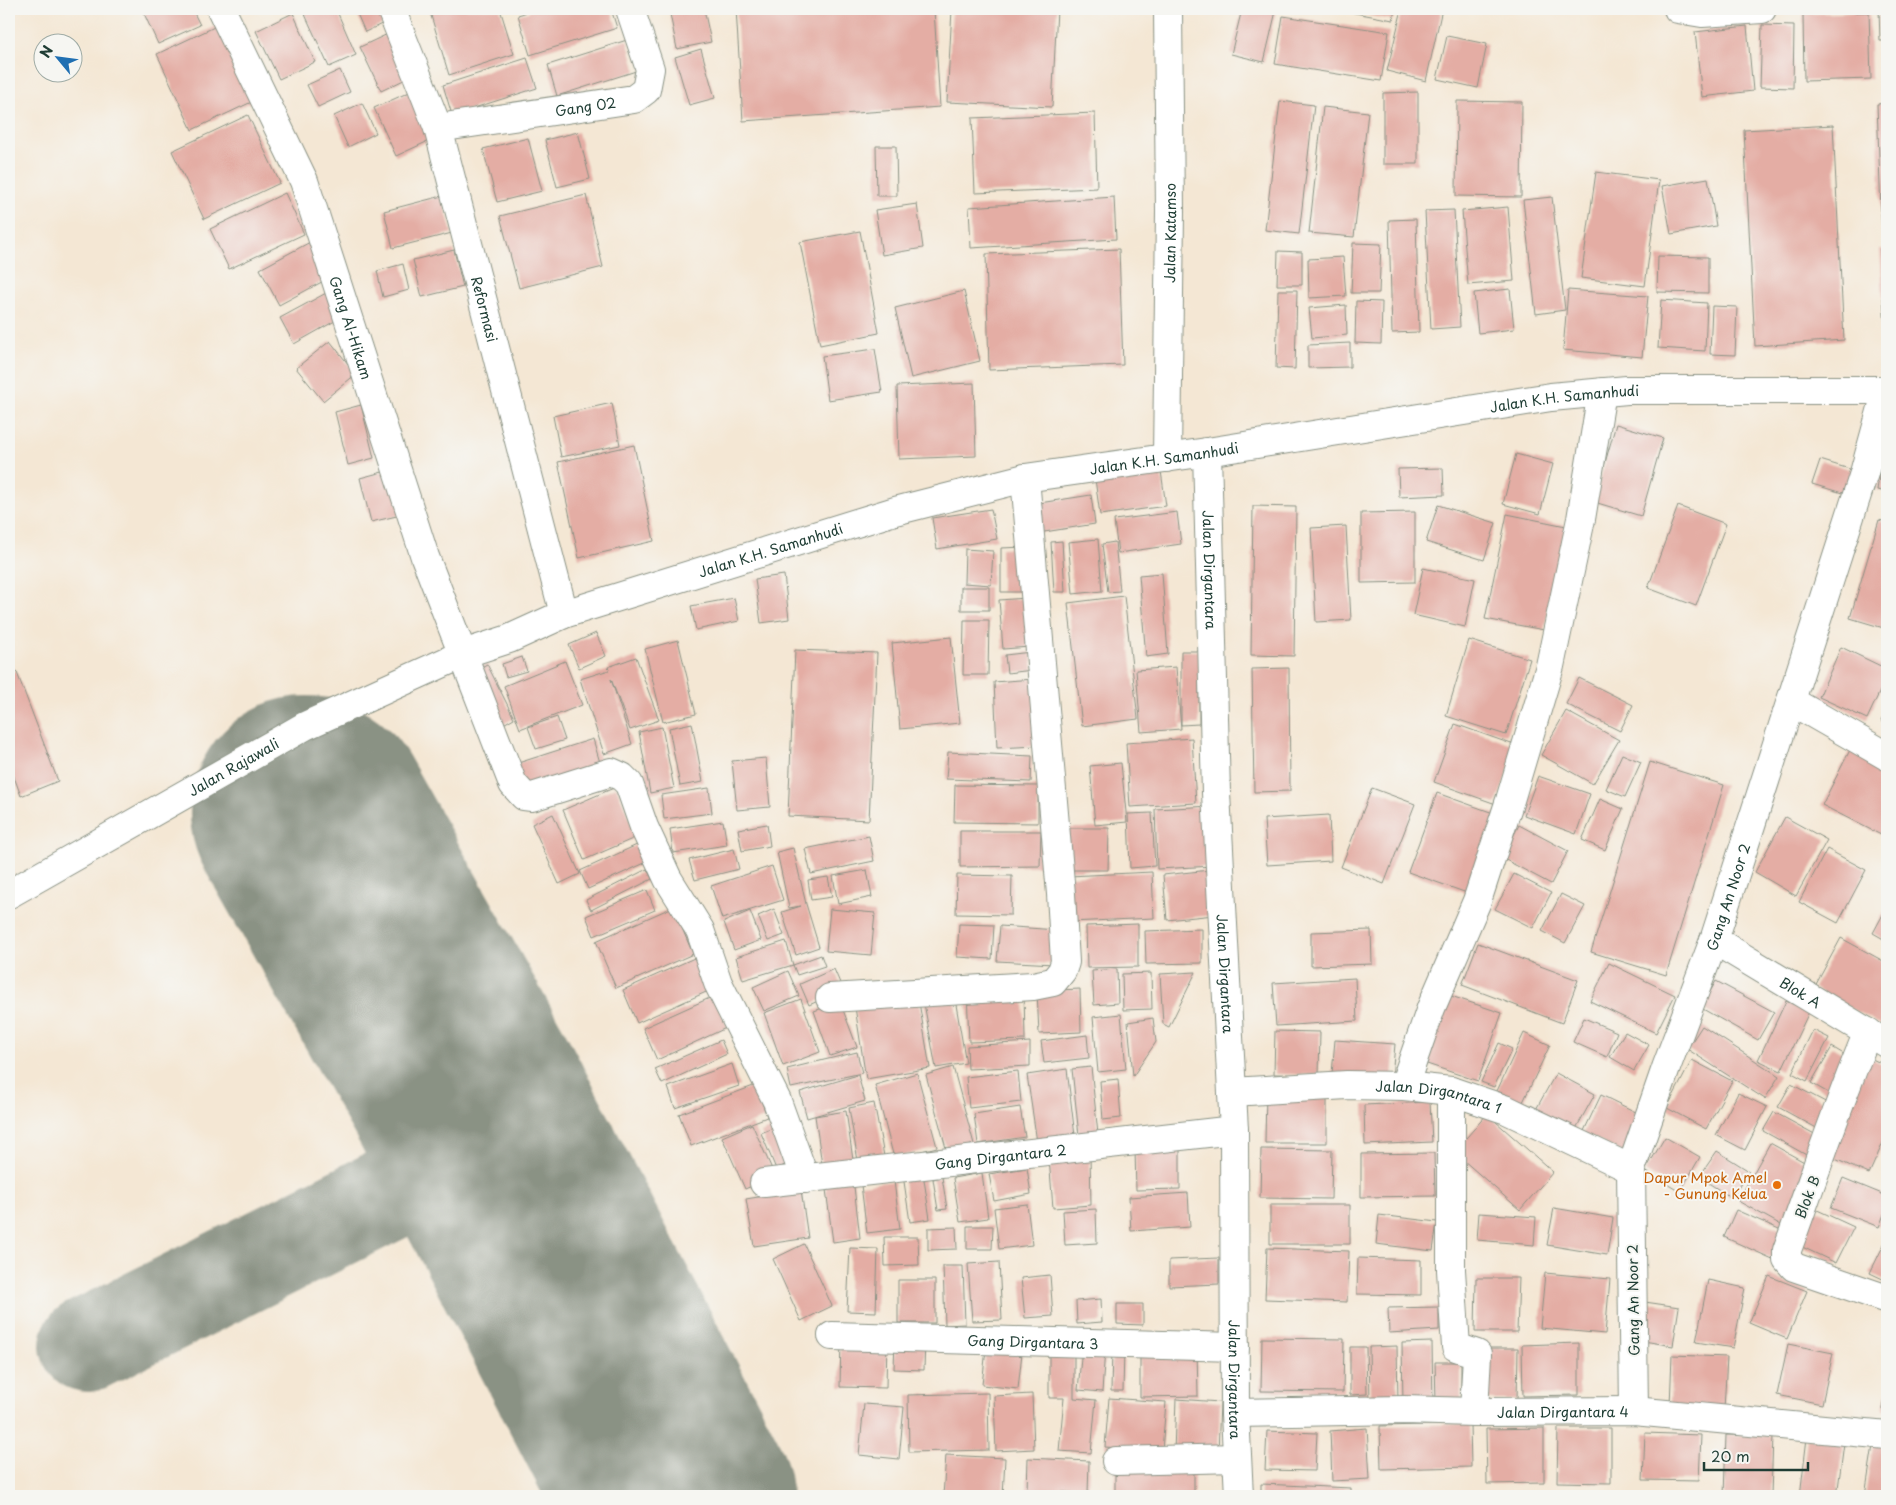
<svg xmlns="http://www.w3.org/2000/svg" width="1896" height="1505" font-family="'Playpen Sans',sans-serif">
<rect width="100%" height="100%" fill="#f6f6f2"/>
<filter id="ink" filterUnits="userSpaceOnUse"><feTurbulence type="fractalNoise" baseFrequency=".02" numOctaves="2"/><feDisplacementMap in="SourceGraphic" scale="10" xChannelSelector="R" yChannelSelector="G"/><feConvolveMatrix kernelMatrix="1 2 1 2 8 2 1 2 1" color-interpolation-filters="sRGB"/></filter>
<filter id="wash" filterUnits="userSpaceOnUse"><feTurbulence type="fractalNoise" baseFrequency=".0096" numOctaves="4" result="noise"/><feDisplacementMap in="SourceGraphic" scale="20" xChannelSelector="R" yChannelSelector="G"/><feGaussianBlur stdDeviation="1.12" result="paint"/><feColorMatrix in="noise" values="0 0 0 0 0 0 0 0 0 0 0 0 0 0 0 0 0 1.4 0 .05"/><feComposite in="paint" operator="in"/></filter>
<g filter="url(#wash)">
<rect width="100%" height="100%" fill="#f4e7d4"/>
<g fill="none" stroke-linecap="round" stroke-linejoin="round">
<path stroke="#8a9284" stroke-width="94" d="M433 1172C462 1146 463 1127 463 1089
M87 1345 433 1172C469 1170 485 1173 516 1191
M669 1485 670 1496"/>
<path stroke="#8a9284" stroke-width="234" d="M307 813 463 1089 675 1496"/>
</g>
<g id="blocks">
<path fill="#e4ada4" d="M142 9H192L200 25 158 44Z
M305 9H336L356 55 329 67 303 10Z
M355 9H383L388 21 365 32Z
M429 9H500L514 54 449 75Z
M537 9H611L617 28 530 55 518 15Z
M669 9H704L711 42 677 49Z
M736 9H934L940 107 743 121Z
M952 9H1057L1052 107 947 102Z
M1242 9 1276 11 1264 62 1231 54Z
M1351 9H1395L1393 20 1350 12Z
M1402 9H1442L1426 81 1387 71Z
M1879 9H1887V41H1880Z
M1869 12 1871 79 1804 81 1803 14Z
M293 13 315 62 279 79 256 31Z
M1283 16 1389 32 1381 81 1275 64Z
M225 22 260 98 192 130 157 54Z
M1762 25 1794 26 1793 88 1760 87Z
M1747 26 1753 91 1702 97 1695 32Z
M392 32 412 76 381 91 360 47Z
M1447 36 1487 44 1478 88 1437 79Z
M627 40 636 71 557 96 548 65Z
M701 49 715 98 689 105 675 57Z
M527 58 537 88 452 115 443 85Z
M340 70 350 92 318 107 307 85Z
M414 90 435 138 396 156 374 108Z
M1418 92V164H1383V93Z
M1280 101 1314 105 1299 234 1265 230Z
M1457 101 1522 102 1521 197 1456 196Z
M362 103 376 133 348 147 334 116Z
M1887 103V238L1882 239 1877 104Z
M1323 107 1368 112 1354 237 1309 233Z
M1095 113 1097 188 975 193 972 118Z
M248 115 280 183 204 219 172 151Z
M1833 125 1844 340 1755 346 1744 130Z
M578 132 590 179 557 187 545 140Z
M528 138 542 191 497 202 483 149Z
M876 146H896L897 196H877Z
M1596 172 1659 180 1645 286 1581 278Z
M1708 178 1716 226 1671 234 1662 186Z
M285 193 304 234 229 269 210 229Z
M586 195 603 267 519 288 500 216Z
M442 196 452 233 393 248 384 211Z
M1114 197 1116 239 971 248 969 207Z
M1552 197 1565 310 1536 314 1523 200Z
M917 204 923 248 882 255 875 210Z
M1508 207 1514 281 1468 285 1462 211Z
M1454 210 1460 327 1431 329 1425 211Z
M1416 219 1419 332 1392 333 1389 220Z
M860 231 879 333 820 345 800 242Z
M312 241 331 277 279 305 260 269Z
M1353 243 1381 244 1379 293H1351Z
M1119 249 1123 365 989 370 986 254Z
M1880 249H1887V329H1885Z
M454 250 463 287 422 297 413 260Z
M1278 251 1302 252V285H1277Z
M1658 256 1708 257V293L1657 292Z
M1343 257 1346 296 1309 298 1308 259Z
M403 264 409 290 383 297 377 271Z
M1510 289 1514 329 1478 333 1474 293Z
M1278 290H1297L1295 369 1276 368Z
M1568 290 1648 296 1642 357 1563 350Z
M964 291 980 361 911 378 895 308Z
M328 292 342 317 294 344 280 318Z
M1661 300 1707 303 1705 351 1658 348Z
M1356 301 1382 302 1381 344 1355 343Z
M1346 305 1347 335 1312 338 1309 308Z
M1712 306 1737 307 1735 355 1710 354Z
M330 341 356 374 323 401 296 368Z
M1350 343V367L1308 368V345Z
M875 349 882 392 828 400 822 356Z
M974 383 976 456 899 459 897 386Z
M612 403 620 445 561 457 553 416Z
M361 405 374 458 348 465 335 412Z
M1616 424 1663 438 1641 516 1594 502Z
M1886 432H1887V492L1877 490Z
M634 445 654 541 579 558 558 462Z
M1516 454 1553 464 1540 514 1503 504Z
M1820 460 1856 471 1849 495 1812 484Z
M1443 468 1444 495 1399 497 1398 469Z
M390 470 401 515 371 522 360 478Z
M1161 471 1166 506 1100 515 1095 479Z
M1091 495 1095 524 1038 533 1033 504Z
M1438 505 1496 523 1484 560 1426 542Z
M1253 506 1296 507 1294 656 1251 655Z
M1678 506 1726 524 1696 606 1648 588Z
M991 509 997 539 937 549 932 518Z
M1177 512 1181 544 1118 553 1114 520Z
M1415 512V582L1361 583V513Z
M1507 514 1566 526 1544 630 1485 619Z
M1879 520 1887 522V629L1850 618Z
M1346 526 1351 620 1316 622 1311 528Z
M1098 539 1102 591 1073 594 1068 542Z
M1062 541 1065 592H1054L1051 542Z
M1115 542 1120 591 1108 592 1102 544Z
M1025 547V592H1001V548Z
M965 549 993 551 991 585 964 583Z
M1423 568 1475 579 1465 627 1413 615Z
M1162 573 1168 654 1146 657 1139 575Z
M784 575 789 619 761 623 755 579Z
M961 587H989V610H961Z
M1124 596 1138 719 1082 726 1068 603Z
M734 598 739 621 696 630 691 606Z
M1027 598 1030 647 1003 649 999 600Z
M964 620H989L988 675H963Z
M596 633 606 656 579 668 569 645Z
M951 637 960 723 900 729 892 643Z
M678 640 696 714 663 722 645 649Z
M1469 640 1530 659 1506 735 1446 716Z
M1841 647 1887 669V676L1867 719 1819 697Z
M795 650 877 653 869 820 788 816Z
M1181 651H1199V724L1181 725Z
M1031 652 1033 670 1007 673 1005 655Z
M522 657 527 671 506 677 502 664Z
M636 657 659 720 630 730 611 679 632 744 604 754 580 679 609 670 608 667Z
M565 661 582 705 520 729 504 686Z
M487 664 514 718 500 726 472 672Z
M1176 667 1181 729 1141 732 1136 670Z
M1289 668 1290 791 1254 792 1252 669Z
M16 670 58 781 21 796 9 763V673Z
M1579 678 1633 705 1620 731 1566 704Z
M1033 679 1037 746 997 748 994 682Z
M1887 709V724L1881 721Z
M1566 711 1619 740 1593 784 1541 755Z
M557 717 565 740 536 749 528 727Z
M692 723 703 782 680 786 669 728Z
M1455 724 1517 746 1496 804 1434 782Z
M662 727 674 788 650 793 639 732Z
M1192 738 1196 803 1130 807 1126 743Z
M593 739 601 766 523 791 515 764Z
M1851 748 1887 766V827L1883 836 1822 805Z
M948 752 1032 756 1031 782 946 779Z
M1622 754 1641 762 1625 797 1606 789Z
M766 758 770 807 737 810 732 761Z
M1650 762 1724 785 1666 975 1591 952Z
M1121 763 1127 822 1095 825 1090 766Z
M1538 776 1590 794 1576 834 1524 815Z
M955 785 1038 786V823L954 822Z
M616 787 637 837 584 860 563 810Z
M709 788 712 813 664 819 661 795Z
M1372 788 1415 804 1384 884 1341 867Z
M1437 793 1496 814 1467 893 1408 872Z
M1600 799 1623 809 1605 850 1582 840Z
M1212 806 1214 866 1157 869 1155 809Z
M1152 813 1155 866 1130 868 1128 814Z
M553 814 580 874 559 884 532 824Z
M1329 815 1331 861 1267 865 1264 819Z
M1785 817 1827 840 1796 896 1755 872Z
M723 821 727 845 673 853 670 829Z
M767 824 770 846 742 851 738 829Z
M1519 825 1568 851 1551 884 1502 858Z
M1067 828H1109L1108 870H1066Z
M960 831H1041L1040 866 960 867Z
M869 836 874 861 811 874 805 849Z
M639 844 647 862 588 889 580 871Z
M793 848 806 904 819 947 796 955 782 912 801 906 789 908 777 852Z
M734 849 739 869 695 880 689 860Z
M1827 849 1866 870 1838 923 1799 902Z
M772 866 783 900 722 919 711 886Z
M647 869 652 879 591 910 586 900Z
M867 870 872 897 838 904 833 876Z
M1210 870 1214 915 1167 920 1163 875Z
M1152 872 1154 918 1071 922 1069 876Z
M1514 874 1551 893 1533 928 1495 909Z
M957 875 1012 876 1011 915 956 914Z
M828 877 832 897 811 900 808 880Z
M647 890 655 910 594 936 586 916Z
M1561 894 1585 906 1565 943 1542 931Z
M673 907 693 954 616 988 596 941Z
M1887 907V941L1873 933Z
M774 909 784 935 768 941 758 916Z
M830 909 875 913 871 955 826 951Z
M750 911 761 940 734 950 724 922Z
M959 924 994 925 992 959 957 957Z
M1138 924V967L1087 968 1086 926Z
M1000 926 1057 930 1054 964 997 961Z
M1202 929V963L1146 964 1145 931Z
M1371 930 1372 964 1311 966V932Z
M1841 938 1887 963V1028L1814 988Z
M786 941 793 965 821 955 825 966 797 975 793 965 743 980 736 957Z
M1478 943 1578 980 1562 1023 1462 985Z
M701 955 715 988 637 1023 623 990Z
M1609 963 1675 995 1656 1033 1590 1001Z
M834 969 843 990 809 1005 800 984Z
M1117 969 1118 1003 1094 1005 1092 971Z
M788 971 799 996 764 1011 753 987Z
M1196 972 1169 1027 1163 1024 1160 974Z
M1151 973 1152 1009 1123 1010 1122 974Z
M1355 978 1357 1021 1276 1026 1273 983Z
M1716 981 1774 1012 1758 1040 1701 1008Z
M1080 989 1081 1032 1039 1034 1037 991Z
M1024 990 1025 1040 969 1042 967 991Z
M954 993 966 1063 936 1068 923 998Z
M1445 994 1502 1013 1478 1081 1421 1062Z
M714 996 728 1027 657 1060 643 1028Z
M918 996 930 1068 866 1079 855 1007Z
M801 999 820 1052 783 1066 764 1013Z
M1786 1001 1809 1012 1781 1071 1758 1060Z
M840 1002 857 1047 830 1056 814 1011Z
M1121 1014 1126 1069 1098 1072 1093 1017Z
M1153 1018 1156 1042 1133 1076 1128 1022Z
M1584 1018 1617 1032 1607 1057 1573 1042Z
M1702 1026 1779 1076 1765 1099 1687 1049Z
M1813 1030 1829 1038 1807 1081 1792 1073Z
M1275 1031 1320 1032 1319 1075 1274 1074Z
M1625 1032 1649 1045 1634 1071 1610 1057Z
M1524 1033 1550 1045 1523 1102 1497 1091Z
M1087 1035 1089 1058 1044 1063 1041 1041Z
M721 1040 727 1054 662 1084 655 1069Z
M1335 1040 1395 1044 1392 1078 1332 1074Z
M1030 1042V1066L968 1069 967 1046Z
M1499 1043 1512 1049 1494 1087 1481 1082Z
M1832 1047 1852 1059 1832 1095 1811 1083Z
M857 1052 862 1073 791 1088 787 1069Z
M1870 1058 1887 1066V1134L1869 1174 1826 1155Z
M1692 1060 1732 1081 1706 1129 1667 1108Z
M732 1064 739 1086 675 1108 668 1087Z
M953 1067 974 1144 947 1152 926 1075Z
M1091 1067 1098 1134 1079 1136 1072 1069Z
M1067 1069 1075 1136 1037 1142 1027 1075Z
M1018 1071 1021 1102 969 1108 966 1077Z
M917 1073 937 1147 894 1158 875 1085Z
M1556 1073 1595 1094 1573 1134 1534 1113Z
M858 1075 865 1101 807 1118 800 1092Z
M1118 1079 1121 1118 1103 1120 1100 1081Z
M1791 1084 1835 1107 1822 1131 1778 1107Z
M756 1085 767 1117 691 1146 679 1114Z
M1266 1091 1327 1092V1143H1265Z
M1738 1093 1767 1107 1745 1150 1716 1135Z
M1601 1095 1644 1116 1625 1154 1583 1133Z
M1430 1102 1432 1142 1365 1145 1364 1105Z
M874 1103 884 1156 858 1161 849 1108Z
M1020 1107 1025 1137 978 1144 974 1114Z
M846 1111 854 1167 823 1172 815 1116Z
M1774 1112 1820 1137 1810 1157 1763 1131Z
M1487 1114 1553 1172 1520 1210 1454 1152Z
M752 1124 775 1176 745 1189 722 1137Z
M780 1125 794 1161 776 1169 761 1133Z
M1665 1137 1700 1157 1680 1192 1645 1171Z
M1770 1143 1815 1168 1783 1226 1738 1201Z
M1180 1149V1189L1136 1190 1135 1150Z
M1261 1149 1332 1150 1331 1199 1260 1198Z
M1717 1151 1749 1171 1732 1198 1699 1177Z
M1434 1153 1435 1196 1361 1197V1154Z
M1090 1154 1091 1205 1053 1208 1049 1158Z
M1027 1168 1031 1194 994 1201 989 1174Z
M923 1173 930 1219 910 1222 903 1175Z
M982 1173 988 1218 960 1222 953 1178Z
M942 1177 947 1209 938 1210 933 1179Z
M853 1178 860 1238 833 1242 825 1182Z
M1843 1178 1887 1196V1207L1879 1227 1831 1208Z
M894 1181 900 1229 867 1233 861 1185Z
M801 1190 808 1238 754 1246 746 1199Z
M1188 1193 1190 1227 1131 1231 1129 1197Z
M1027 1204 1032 1245 999 1249 994 1208Z
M1270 1205H1350V1244H1270Z
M1554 1208 1613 1218 1607 1255 1547 1245Z
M1813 1208 1854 1227 1836 1263 1796 1244Z
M1096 1209 1097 1243 1065 1245 1063 1211Z
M1736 1210 1788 1233 1777 1261 1724 1237Z
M1479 1213 1536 1217 1534 1245 1477 1240Z
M1379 1215 1437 1222 1433 1251 1376 1244Z
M967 1226H993L992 1249H967Z
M956 1227 957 1249 928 1250V1228Z
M884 1237H918L919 1265 885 1266Z
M1887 1238V1281L1870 1273Z
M804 1244 832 1306 801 1321 773 1259Z
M850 1248 878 1249 876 1312 847 1311Z
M1267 1248 1349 1251 1347 1302 1265 1299Z
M1219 1258V1284L1169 1286V1260Z
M1358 1258 1421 1260V1295L1357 1294Z
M999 1262 1002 1320 972 1321 968 1264Z
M943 1266H963L965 1324 945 1325Z
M1545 1273 1610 1279 1605 1334 1540 1328Z
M1050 1275 1053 1316 1025 1318 1021 1278Z
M1769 1276 1807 1291 1787 1339 1749 1323Z
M1476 1278H1519L1517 1332H1475Z
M898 1280H935V1323H898Z
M1708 1280 1745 1288 1733 1348 1696 1342Z
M1101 1299 1102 1322 1077 1324 1076 1301Z
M1645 1302 1679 1307 1673 1346 1638 1340Z
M1117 1304H1143V1325L1117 1324Z
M1439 1307V1330L1389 1333 1388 1308Z
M841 1337H887L886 1388 840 1387Z
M895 1338 925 1339 924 1370 894 1369Z
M1262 1338 1344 1339 1343 1392 1261 1391Z
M987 1340 1023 1344 1018 1389 982 1385Z
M1432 1342 1433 1403 1403 1404 1402 1343Z
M1579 1343V1395L1523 1396 1522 1345Z
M1788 1344 1833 1353 1822 1404 1777 1395Z
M1397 1346 1398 1403 1370 1404 1369 1347Z
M1082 1347 1105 1349 1102 1392 1078 1390Z
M1350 1347H1366L1367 1394 1350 1395Z
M1487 1348H1518L1517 1400H1485Z
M1112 1349 1124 1350 1123 1391H1111Z
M1140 1349H1197L1198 1396 1140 1397Z
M1049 1350H1074V1398L1096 1400 1091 1453 1059 1451 1064 1398H1049Z
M1672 1355 1727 1357 1724 1409 1670 1406Z
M1435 1362H1461V1403H1436Z
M1886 1392H1887V1410L1883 1409Z
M988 1393 989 1450 909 1452 908 1395Z
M1032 1394 1034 1449 996 1451 994 1396Z
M1109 1398 1166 1402 1162 1451 1105 1447Z
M1176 1399 1220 1402 1218 1454 1174 1452Z
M864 1404 904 1407 899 1459 859 1455Z
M1470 1424 1471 1467 1381 1469 1380 1426Z
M1367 1428 1370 1479 1332 1481 1330 1431Z
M1544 1428V1483L1487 1484 1486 1429Z
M1558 1428H1611V1483L1557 1482Z
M1267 1431 1317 1433 1315 1471 1265 1470Z
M1645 1433 1701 1435 1699 1481 1643 1480Z
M1726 1435 1773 1436 1771 1496H1724Z
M1807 1438 1844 1443 1837 1496H1800Z
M1874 1439 1887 1440V1496H1865Z
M946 1455 1005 1458 1003 1496H943Z
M1028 1458 1089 1461 1088 1493 1027 1491Z
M1115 1465 1194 1466V1496H1115Z
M1261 1484 1351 1488V1496H1261Z"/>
</g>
</g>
<g filter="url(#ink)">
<use href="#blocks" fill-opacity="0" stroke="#8a9284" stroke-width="1"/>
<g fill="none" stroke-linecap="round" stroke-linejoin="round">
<defs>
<g id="street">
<path id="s1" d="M221 9 304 181 425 557 513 784 524 796 532 797 611 772 622 777 629 784 644 827 668 879 700 930 718 983 777 1101 805 1179"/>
<path id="s2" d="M391 9 438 128 564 614"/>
<path d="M1678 9 1702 13 1762 9"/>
<path id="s3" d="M438 128 634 99 646 90 650 69 630 9"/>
<path id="s4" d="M1207 452 1216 793 1234 1130 1235 1413 1239 1496"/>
<path id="s5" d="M1167 458 1170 212 1168 9"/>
<path d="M1791 701 1887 756"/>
<path id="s6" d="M1714 940 1887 1044"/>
<path d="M830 998 1033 986 1053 982 1062 971 1065 962 1061 894 1025 478"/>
<path d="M1868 1032C1838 1103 1814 1177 1787 1250V1259L1794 1267 1887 1299"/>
<path d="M1404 1086 1431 1008 1477 901 1510 800 1550 666 1581 519 1602 392"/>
<path d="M1451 1091V1270L1456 1347 1477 1354 1474 1412"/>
<path id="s7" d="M1232 1092 1347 1085 1404 1086 1451 1091 1507 1110 1631 1169"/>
<path id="s8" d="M764 1183 1234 1130"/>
<path id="s9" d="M832 1336 1235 1347"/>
<path id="s10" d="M1634 1411 1631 1169 1666 1068 1714 940 1864 473 1887 390"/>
<path id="s11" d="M1235 1413 1404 1410 1474 1412 1634 1411 1887 1435"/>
<path d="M1116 1461 1237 1458"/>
</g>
<g id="secondary">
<path id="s12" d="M9 894 305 726 463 654 509 639 564 614 895 511 1025 478 1207 452 1551 397 1627 390H1887"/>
</g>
</defs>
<use href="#street" stroke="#8a9284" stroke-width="30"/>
<use href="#secondary" stroke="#8a9284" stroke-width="30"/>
<use href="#street" stroke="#fff" stroke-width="28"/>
<use href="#secondary" stroke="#fff" stroke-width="28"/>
</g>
</g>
<circle fill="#e8710a" stroke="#f6f6f2" stroke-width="2" cx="1777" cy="1185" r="5"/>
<g text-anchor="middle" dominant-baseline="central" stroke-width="4" stroke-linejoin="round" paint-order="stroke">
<g font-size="14" fill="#1f3d34" stroke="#f6f6f2">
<text stroke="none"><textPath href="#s3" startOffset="149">Gang 02</textPath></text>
<text stroke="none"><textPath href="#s5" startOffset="225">Jalan Katamso</textPath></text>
<text stroke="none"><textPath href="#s2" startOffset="315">Reformasi</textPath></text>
<text stroke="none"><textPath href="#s1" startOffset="345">Gang Al-Hikam</textPath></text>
<text stroke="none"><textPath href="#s12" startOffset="1649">Jalan K.H. Samanhudi</textPath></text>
<text stroke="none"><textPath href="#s12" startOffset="1244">Jalan K.H. Samanhudi</textPath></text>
<text stroke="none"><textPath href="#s12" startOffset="839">Jalan K.H. Samanhudi</textPath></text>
<text stroke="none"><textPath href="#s4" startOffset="118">Jalan Dirgantara</textPath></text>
<text stroke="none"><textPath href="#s12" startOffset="258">Jalan Rajawali</textPath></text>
<text stroke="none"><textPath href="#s10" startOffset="531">Gang An Noor 2</textPath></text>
<text stroke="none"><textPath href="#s4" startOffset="522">Jalan Dirgantara</textPath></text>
<text stroke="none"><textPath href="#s6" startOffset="101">Blok A</textPath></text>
<text stroke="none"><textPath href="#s7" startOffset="208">Jalan Dirgantara 1</textPath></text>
<text stroke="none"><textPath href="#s8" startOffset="238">Gang Dirgantara 2</textPath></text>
<text transform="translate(1807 1197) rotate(-69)">Blok B</text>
<text transform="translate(1633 1300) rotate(-91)">Gang An Noor 2</text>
<text stroke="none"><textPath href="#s9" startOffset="201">Gang Dirgantara 3</textPath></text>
<text stroke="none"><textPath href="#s4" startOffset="928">Jalan Dirgantara</textPath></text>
<text stroke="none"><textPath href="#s11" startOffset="328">Jalan Dirgantara 4</textPath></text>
</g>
<g font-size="14" fill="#c56008" stroke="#f6f6f2" text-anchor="end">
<text x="1767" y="1177">Dapur Mpok Amel<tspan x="1767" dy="16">- Gunung Kelua</tspan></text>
</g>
</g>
<rect width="1896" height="1505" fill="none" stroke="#f6f6f2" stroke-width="30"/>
<g transform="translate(58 58) rotate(299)"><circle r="24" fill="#f6f6f2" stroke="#a0aca6"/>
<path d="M0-4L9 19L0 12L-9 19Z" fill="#1f6fb2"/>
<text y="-8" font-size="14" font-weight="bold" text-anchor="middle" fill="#1f3d34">N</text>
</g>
<path d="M1704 1462v8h104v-8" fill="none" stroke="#1f3d34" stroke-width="2.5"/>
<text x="1711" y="1462" font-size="15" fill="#1f3d34" stroke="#f6f6f2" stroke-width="4" paint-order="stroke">20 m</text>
</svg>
